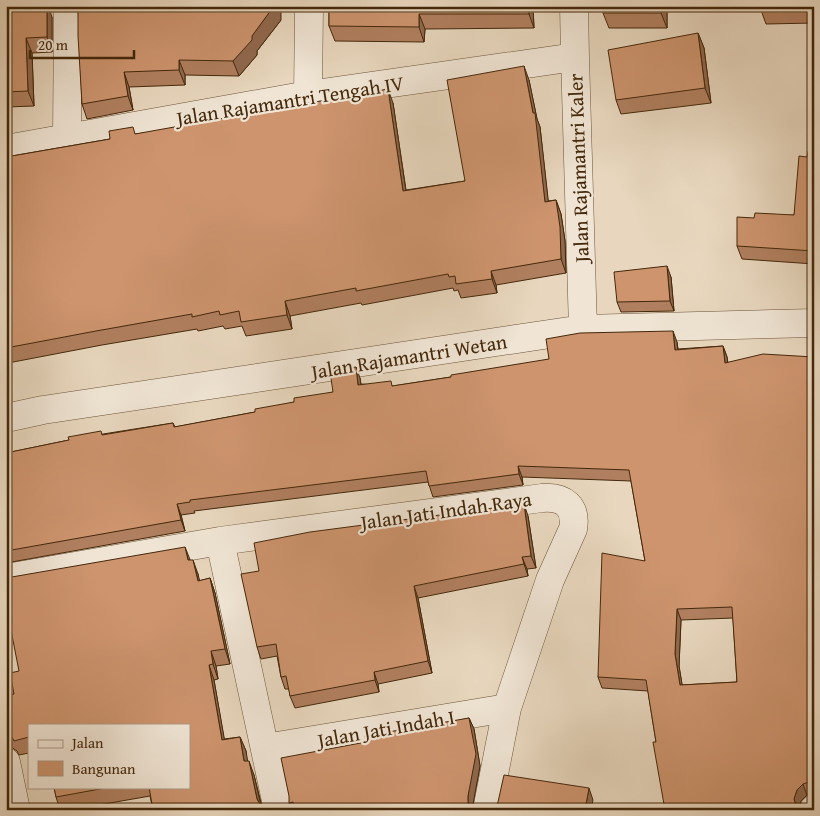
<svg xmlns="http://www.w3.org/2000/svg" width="820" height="816" font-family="'Gentium Book Plus',serif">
<rect width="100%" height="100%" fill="#e8d7be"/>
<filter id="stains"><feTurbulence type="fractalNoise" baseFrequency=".004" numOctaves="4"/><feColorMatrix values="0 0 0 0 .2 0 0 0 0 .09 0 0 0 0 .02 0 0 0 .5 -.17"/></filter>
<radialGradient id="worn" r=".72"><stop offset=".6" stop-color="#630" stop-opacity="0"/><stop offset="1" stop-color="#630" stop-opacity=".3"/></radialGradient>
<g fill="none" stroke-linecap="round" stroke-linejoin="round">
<defs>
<path id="minor" d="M574 6 575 57 583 329
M308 95 309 6
M67 138 68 6
M6 149 308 95 575 57
M6 418 43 410 583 329 814 323
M220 541 278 810
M6 578 220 541 542 498C564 496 577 507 573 529L550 580 507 708 487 810
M265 748 507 708
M6 762 16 810
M814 810V809"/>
</defs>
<use href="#minor" stroke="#6d5438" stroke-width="29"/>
<use href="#minor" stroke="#f0e5d5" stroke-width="28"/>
</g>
<path fill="#b07f5f" stroke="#44280b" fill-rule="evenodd" d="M6 6 52 17V52L32 53 34 106 6 107Z
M78 6 281 20 257 51V55L239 76 185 75V85L129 87 133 110 87 119 82 104Z
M329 6H533L534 28 425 29 424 42 335 41 329 26Z
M603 6H667V28H609L603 13Z
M814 6V23L766 24 761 10Z
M698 33 704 48 711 103 621 114 616 100Z
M529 80 537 119 540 127 548 201 556 200 561 214 565 241 566 273 496 285 497 293 461 298 458 290 454 291 453 288 362 305 361 303 290 316 292 329 246 336 242 326 225 329 223 326 198 331 197 329 102 345 8 363 6 358V157L110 139 136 134 393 103 406 190 465 181Z
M814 126V264L742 259 737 246 754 218 794 215Z
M671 277 674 311 621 312 617 302Z
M677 342 678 349 723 346 727 357 728 363 814 357V794L807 795 801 801 656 742 648 691 602 688 598 677 645 561 631 481 522 477 523 485 433 497 428 482 194 511 195 513 181 515 185 531 6 563V453L69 440 103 434 173 423 175 427 255 412 333 392 360 378 361 384 393 386ZM733 618 737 682 682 685 679 666 681 620Z
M528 516 536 568 527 569 528 576 418 598 432 673 378 684 379 692 295 708 290 696 289 689H285L281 677 277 656 261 659 257 647Z
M190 560 198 574 199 581 210 578 215 593 230 664 216 666 218 679 214 680 224 739 240 737 246 751 247 761 254 775 263 810H153L150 796 70 810H60L56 797 54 787H189L29 725V753L19 755 17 751 11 747H6V696L14 694 19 671Z
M469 718 474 729 480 766 472 807V810H291L289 803 366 742Z"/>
<path fill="#90684d" stroke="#44280b" d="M47 6H48L52 17V52L47 37Z
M274 6H281V20L257 51V55L239 76 233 61Z
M528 6H533L534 28 529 14Z
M661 6H667V28L661 13Z
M419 14 425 29 424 42 419 27Z
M698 33 704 48 711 103 705 88Z
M26 38 32 53 34 106 28 91Z
M179 60 185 75V85L179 70Z
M524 66 529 80 537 119 540 127 550 216 545 202 533 113Z
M124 72 129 87 133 110 128 96Z
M388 89 393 103 408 205 403 191Z
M556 200 561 214 565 241 566 273 561 259Z
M667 266 671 277 674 311 670 301Z
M491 271 496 285 497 293 492 279Z
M285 301 290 316 292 329 287 315Z
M673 331 677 342 679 361 675 350Z
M723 346 727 357 729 375 725 363Z
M356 367 360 378 362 396 358 385Z
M518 466 522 477 523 485 519 474Z
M177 504 181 515 185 531 181 520Z
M524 504 528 516 536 568 531 556Z
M185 547 191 562 188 560Z
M522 557 527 569 528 576 524 564Z
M193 560 198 574 203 595 198 581Z
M210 578 215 593 230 664 225 649Z
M414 586 418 598 432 673 428 661Z
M677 609 681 620 679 666 684 696 680 685 675 654Z
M211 651 216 666 218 679 213 664Z
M209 665 214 680 227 754 222 740Z
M374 672 378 684 379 692 375 680Z
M469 718 474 729 480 766 472 810 468 804V796Z
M240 737 246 751 250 776 244 761Z
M249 761 254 775 261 806 257 799Z
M803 784 807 795 801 801 799 810H798L794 799 797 790Z
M589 788 593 800 591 810H585Z"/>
<path fill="#cd946e" stroke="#44280b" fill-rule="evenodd" d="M6 6H47V37L26 38 28 91 6 92Z
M78 6H274L252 36V40L233 61 179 60V70L124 72 128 96 82 104 78 36Z
M329 6H528L529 14H419V27L329 26Z
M603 6H661V13H603Z
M761 6H814V9L761 10Z
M698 33 705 88 616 100 608 50Z
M524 66 533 113H535L545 202 556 200 560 227 561 259 491 271 492 279 456 284 455 276 449 277 448 274 356 291V288L285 301 287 315 241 322 239 311 220 315 219 311 192 317V314L96 331 6 348V157L110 139 109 131 133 127 135 134 388 89 403 191 465 181 447 80Z
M814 126V251L737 246V217L754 218 755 213 794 215 799 156 807 157Z
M667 266 670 301 617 302 614 272Z
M673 331 675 350 723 346 725 363 763 354 814 357V783L809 782 803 784 797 790 794 799 796 806 800 810H665L653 742H656L646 680 598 677 602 553 645 561 629 470 518 466 519 474 429 486 426 471 190 500V502L177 504 181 520 6 551V453L69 440 68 437 101 431 102 435 173 423 174 427 255 412V409L294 402V398L333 392 330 371 356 367 358 385 391 381 392 386 451 377V375L549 359 546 339 580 333ZM732 607 737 682 680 685 675 654 677 609Z
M524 504 531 556 522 557 524 564 414 586 428 661 374 672 375 680 290 696 286 676 281 677 276 644 257 647 241 574 259 571 254 543 310 532Z
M185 547 188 560H193L198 581 210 578 225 649 211 651 213 664 209 665 222 740 240 737 244 761H249L257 799 261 806 247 810H153L149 787H189V725H29V737L14 741 12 737 6 733V696L14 694 10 673 19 671 6 605V578Z
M469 718 476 754 468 796V804L472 810H295L293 802 289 803V796L281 758 366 742 365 736Z
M504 775 589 788 585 810H493L495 809 498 802Z
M54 787H111L56 797Z"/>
<g text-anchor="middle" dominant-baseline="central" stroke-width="4.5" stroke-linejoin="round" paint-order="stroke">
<g font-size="20" fill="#44280b" stroke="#f0e5d5">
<text transform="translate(290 100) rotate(-9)">Jalan Rajamantri Tengah IV</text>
<text transform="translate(578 168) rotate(-92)">Jalan Rajamantri Kaler</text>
<text transform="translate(409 356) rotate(-9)">Jalan Rajamantri Wetan</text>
<text transform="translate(446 510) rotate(-8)">Jalan Jati Indah Raya</text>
<text transform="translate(386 728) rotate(-10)">Jalan Jati Indah I</text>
</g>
</g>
<rect width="820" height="816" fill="none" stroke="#e8d7be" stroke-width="25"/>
<rect x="8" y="8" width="805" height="801" fill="none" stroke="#44280b" stroke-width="2.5"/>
<rect x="12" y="12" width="795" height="791" fill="none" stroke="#44280b"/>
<rect x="28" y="724" width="162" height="65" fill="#f0e5d5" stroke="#ab9984"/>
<rect x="38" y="740" width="25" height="8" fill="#f0e5d5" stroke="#ab9984"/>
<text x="72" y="748" font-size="15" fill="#44280b">Jalan</text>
<rect x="38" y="761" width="25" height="15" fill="#cd946e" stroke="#ab9984"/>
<text x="72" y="774" font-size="15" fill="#44280b">Bangunan</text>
<path d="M30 50v8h104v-8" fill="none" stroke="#44280b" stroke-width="2.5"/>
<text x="38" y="50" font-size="15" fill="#44280b" stroke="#f0e5d5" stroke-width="4" paint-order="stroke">20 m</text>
<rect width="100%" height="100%" filter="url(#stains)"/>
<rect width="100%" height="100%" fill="url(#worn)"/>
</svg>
